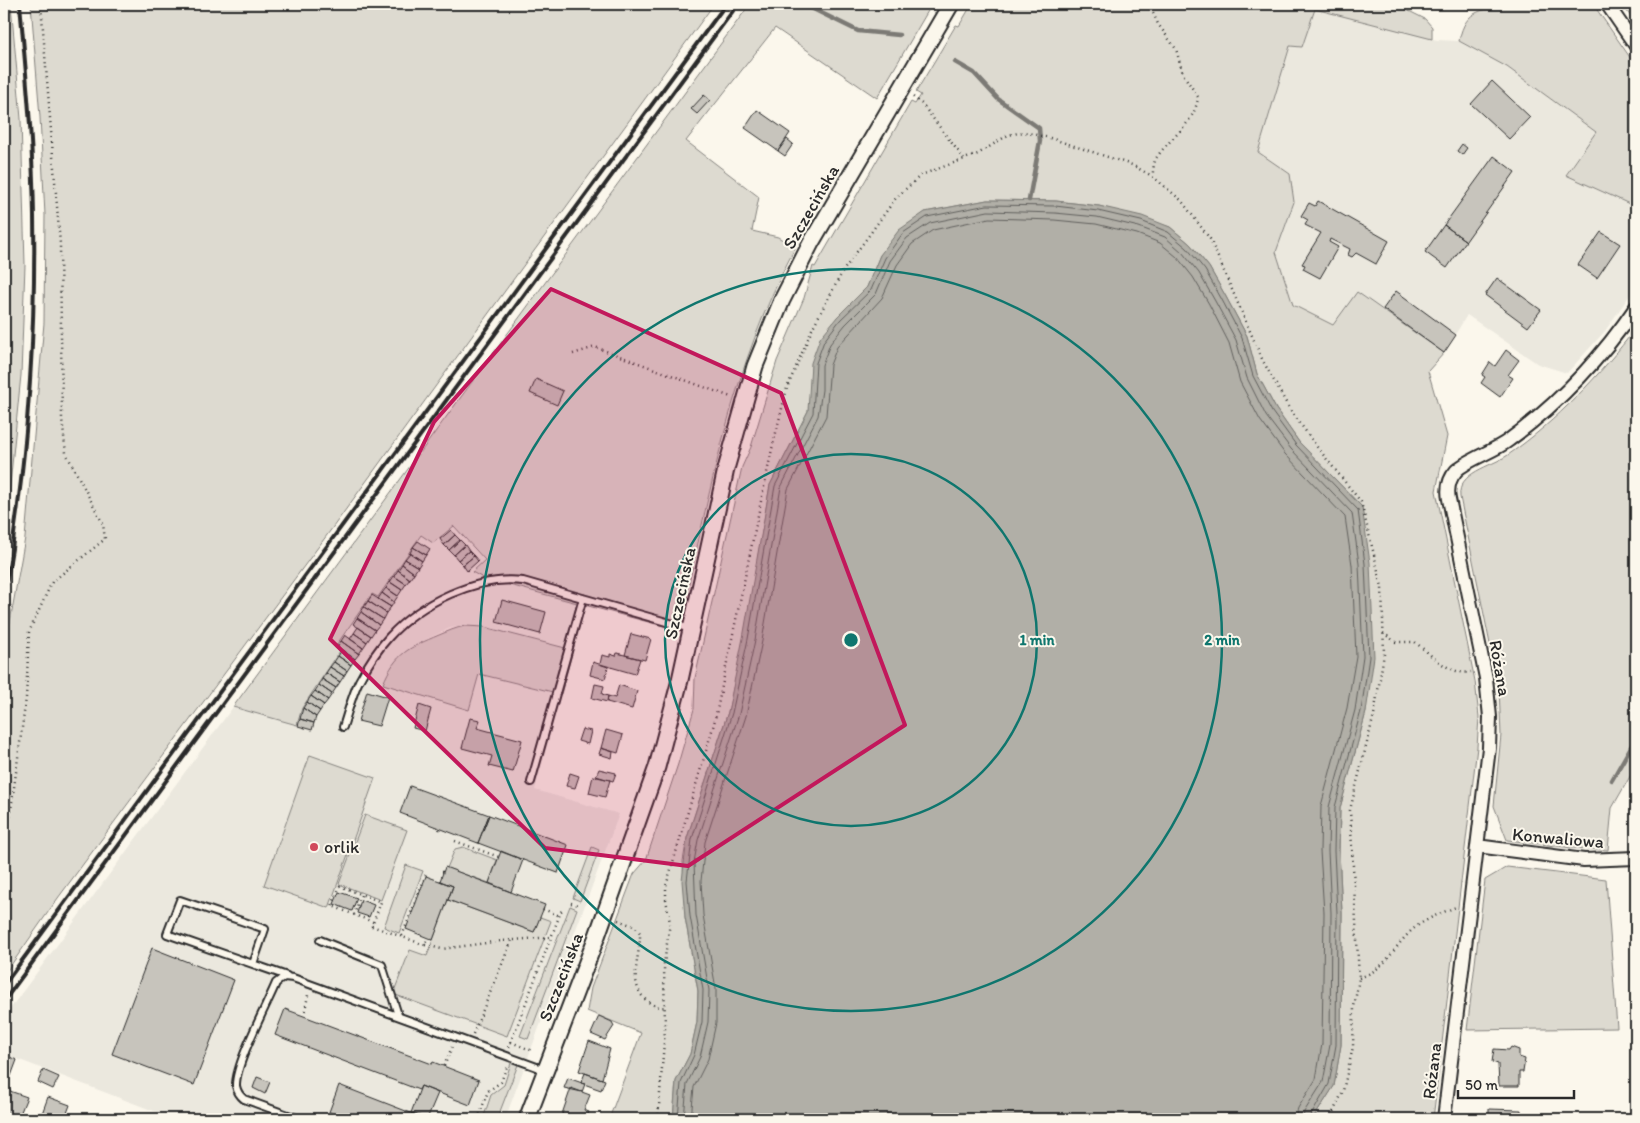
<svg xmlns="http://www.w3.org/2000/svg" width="1640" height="1123" font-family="Itim,sans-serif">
<rect width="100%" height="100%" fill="#fbf7ec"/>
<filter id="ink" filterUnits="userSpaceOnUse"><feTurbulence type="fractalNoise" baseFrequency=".02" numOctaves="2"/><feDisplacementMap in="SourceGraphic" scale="10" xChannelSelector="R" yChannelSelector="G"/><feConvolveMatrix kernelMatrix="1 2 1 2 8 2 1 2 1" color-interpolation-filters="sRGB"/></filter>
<g filter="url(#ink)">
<path fill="#ebe8de" d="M1315 9 1437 40 1459 41 1507 67 1596 132 1566 174 1636 207V286L1605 331 1567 373 1538 364 1467 315 1444 353 1357 292 1333 325 1293 305 1276 252 1294 202 1258 153 1290 46 1302 47Z
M454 526 485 561 472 572 496 582 586 605 573 650 484 627 465 626 450 628 419 643 469 709 479 674 561 694 535 790 619 814 505 1119H175L4 1054V1017L233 707 297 725 302 708 340 651 335 648 372 594 378 597 421 535 439 539Z"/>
<path fill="#dddad0" stroke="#84827e" d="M4 4H11L21 119 25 265 21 375 4 545Z
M31 4H714L333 527 58 898 4 975V655L25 538 44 323 45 215 40 117Z
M750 4H932L877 98 775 28 686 141 759 197 752 231 778 237 795 248C732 367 711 486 682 616L671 628 483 578 472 572 485 560 454 526 433 543 421 535 378 597 372 594 335 647 340 651 302 708 297 725 233 707Z
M972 4H1395L1425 19 1432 27V39L1315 9 1302 47 1290 46 1258 152 1290 174 1294 202 1276 252 1293 305 1333 325 1357 292 1444 353 1428 371 1447 436 1436 491 1475 681 1479 717 1477 747 1433 1119H1313L1334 1086 1341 1045 1342 913 1339 851 1340 808 1366 712 1362 507 1299 442 1276 409 1257 374 1247 336 1225 295 1209 267 1190 244 1170 227 1099 206 1056 201 987 200 925 212 880 255 867 287 837 317 811 389 808 411 770 485 744 638 728 712 687 838 683 861 685 917 698 991 697 1022 690 1054 676 1081 673 1119H609L641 1033 587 1011 591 988 634 874 646 860 678 764 694 709 695 678 742 467 751 447 777 361 804 298 813 266 815 267 911 102 915 104 921 95 916 92 956 25 959 26Z
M1514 4H1593L1636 66V207L1566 175 1596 132 1507 67 1459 41C1466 6 1484 11 1514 4Z
M1622 4H1636V25V24Z
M1636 328V766L1612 808 1608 850 1572 848 1507 840 1494 806 1501 735 1499 688 1460 497C1457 472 1491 467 1508 455 1557 421 1600 375 1636 328Z
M465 626 484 627 573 650 561 694 479 674 469 710 383 684C396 652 409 648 439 635 449 631 455 628 465 626Z
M310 755 375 778 329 908 264 885Z
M365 815 407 830 381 900 339 884Z
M463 847 497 860 489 883 447 868 455 849Z
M592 847 599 850 580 901 573 898Z
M406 865 423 871 399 933 384 927Z
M1507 867 1606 879 1617 1028 1467 1030 1485 880Z
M448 900 534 932 540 917 551 921 507 1036 393 994 410 950 427 956Z
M570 906 577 909 528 1039 520 1036Z
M515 1062H519L497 1119H483L491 1095 504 1085 511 1063Z"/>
<path fill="#b1afa7" stroke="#7b7a75" d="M987 200 1056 201 1099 206 1142 216 1170 227 1190 244 1209 267 1225 295 1247 336 1257 374 1276 409 1299 442 1362 507 1370 563 1374 657 1366 712 1340 808 1339 851 1342 913 1341 1045 1334 1086 1313 1119H673L676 1081 690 1054 697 1022 698 991 685 917 682 881 687 838 728 712 743 638 770 485 808 411 811 363 820 338 837 317 867 287 880 255 899 230 925 212Z"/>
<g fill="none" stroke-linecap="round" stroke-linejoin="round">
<path stroke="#61605d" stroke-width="1" d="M678 1119 681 1083 694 1055 702 1022 703 990 690 916 687 881 692 839 732 713 748 639 775 486 813 413 816 363 824 341 840 320 871 290 885 258 903 233 927 217 987 205 1055 206 1098 211 1141 221 1168 232 1187 248 1205 270 1221 298 1242 338 1253 376 1272 412 1296 445 1358 510 1365 564 1369 657 1361 711 1335 807 1334 851 1337 913 1336 1045 1329 1084 1309 1119
M684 1119 687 1084 700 1057 708 1022 709 990 696 915 694 862 698 840 739 714 755 640 781 487 818 416 822 390V365L830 344 845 325 876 294 890 261 907 238 930 223 988 211 1055 213 1097 217 1139 227 1165 237 1182 252 1199 273 1215 301 1236 340 1247 378 1266 416 1291 449 1352 513 1359 564 1363 656 1355 710 1329 807 1328 851 1331 913 1330 1045 1323 1082 1304 1112 1303 1119
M691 1119 694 1087 708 1059 716 1023V989L703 915 701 881 705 842 746 716 762 641 788 489 826 416 830 365 837 347 882 298 897 265 912 244 933 230 989 218 1054 220 1096 224 1137 234 1160 243 1177 257 1193 277 1209 304 1229 343 1240 382 1260 420 1285 454 1345 517 1352 565 1356 656 1347 708 1321 806 1320 851 1324 913 1322 1044 1316 1079 1298 1108 1295 1119"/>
<path stroke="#7b7a75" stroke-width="4.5" d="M803 4 858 31 899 35
M955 62 974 73 998 99 1039 128 1040 141 1029 200
M1612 780 1636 738"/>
</g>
<path fill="#c7c4bc" stroke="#2b2b2b" d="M1492 81 1530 117 1509 139 1471 104Z
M704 95 710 100 697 114 691 109Z
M757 110 790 133 778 151 745 128Z
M787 139 793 144 785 156 778 151Z
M1462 144 1467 148 1462 155 1457 151Z
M1494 156 1515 172 1466 241 1444 225Z
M1318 201 1389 241 1376 264 1356 253 1352 257 1348 255 1350 249 1330 239 1329 242 1338 247 1320 278 1303 269 1305 265 1302 264 1321 233 1305 225 1308 220 1301 216 1309 203 1315 206Z
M1444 225 1466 241 1447 268 1425 252Z
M1601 232 1620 244 1597 278 1578 265Z
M1497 278 1541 310 1528 327 1485 295Z
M1396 291 1456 335 1444 353 1383 309Z
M1506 350 1519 360 1508 375 1513 378 1500 397 1481 383 1485 377 1482 375 1490 362 1495 366Z
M536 379 563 391 557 405 530 393Z
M451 530 455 535 444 545 440 539Z
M455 535 460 540 449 550 444 545Z
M460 540 465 545 454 555 449 550Z
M418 541 430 549 426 555 413 547Z
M465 545 469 551 458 560 454 555Z
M413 547 426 555 422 561 410 553Z
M469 551 474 556 463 565 458 560Z
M410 553 422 561 418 567 405 559Z
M474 556 478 561 467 571 463 565Z
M405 559 418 567 414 573 402 564Z
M402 564 414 573 410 579 398 570Z
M398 570 410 579 406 584 394 576Z
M394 576 406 584 402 590 390 582Z
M390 582 402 590 398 596 386 588Z
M386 588 398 596 394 602 382 593Z
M382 593 394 602 391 607 378 599Z
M372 595 391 607 386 613 368 601Z
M502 600 546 612 540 634 496 622Z
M368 601 386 613 383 619 364 607Z
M364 607 383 619 379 625 361 612Z
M361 612 379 625 375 630 357 618Z
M357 618 375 630 371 636 353 624Z
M358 627 371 636 367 642 354 633Z
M354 633 367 642 363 648 350 639Z
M631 634 651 639 645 660 625 655Z
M345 635 363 648 359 654 341 641Z
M341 641 359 654 355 659 337 647Z
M342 650 355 659 351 665 338 656Z
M617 653 640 659 635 674 600 664 602 655 610 657V654L616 656Z
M338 656 351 665 347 671 334 662Z
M334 662 347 671 344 676 330 667Z
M593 662 608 667 605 679 590 675Z
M330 667 344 676 340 682 326 673Z
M326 673 340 682 336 688 322 679Z
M322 679 336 688 332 694 319 685Z
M595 684 604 686 602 694 608 696 607 702 592 698Z
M319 685 332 694 328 700 315 691Z
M619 685 637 691 632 709 607 702 608 696 615 698Z
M315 691 328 700 324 705 311 696Z
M367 691 388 697 379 726 358 721Z
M311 696 324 705 320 711 307 702Z
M307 702 320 711 316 717 303 708Z
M419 705 431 709 425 731 413 728Z
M303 708 316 717 314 723 300 719Z
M470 718 480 720 477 728 522 740 513 772 489 766 492 756 462 748Z
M300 719 314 723 312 730 298 726Z
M582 729 591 731 588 744 578 741Z
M606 730 623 735 618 753 601 748Z
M601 748 613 752 612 758 599 754Z
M599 769 616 773 613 781 596 776Z
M570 773 579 776 575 788 566 786Z
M593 776 610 780 605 797 589 793Z
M410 786 489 815 478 843 400 813Z
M489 815 568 845 558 873 478 843Z
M501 851 523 860 511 892 489 883Z
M445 867 545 905 534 932 448 900 453 886 440 881Z
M426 876 453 886 433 940 406 929Z
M339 892 357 898 352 911 334 904Z
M361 900 374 905 369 917 357 913Z
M152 948 234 980 194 1085 112 1054Z
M285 1009 432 1064 433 1062 479 1080 470 1105 421 1086 419 1090 275 1035Z
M599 1016 612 1022 614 1026 605 1040 591 1034Z
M589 1041 610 1049 602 1079 579 1071Z
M1511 1047 1519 1050V1057L1525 1059 1523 1072H1519V1086H1499L1498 1064 1492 1062 1494 1049 1509 1050Z
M7 1056 17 1060 11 1076 4 1073V1057Z
M43 1070 59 1077 53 1089 38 1082Z
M585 1073 605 1080 601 1090 581 1083Z
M257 1077 270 1082 265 1094 253 1088Z
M568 1078 585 1084 582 1092 564 1088Z
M339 1085 411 1113 428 1119H347L329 1112Z
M421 1086 438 1093 427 1119 411 1113Z
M571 1088 590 1095 584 1110 589 1112 586 1119 561 1117Z
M4 1089 27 1097 18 1119 4 1115Z
M48 1097 70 1105 67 1113 74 1116 73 1119H40Z
M1489 1109 1521 1110V1119H1489Z"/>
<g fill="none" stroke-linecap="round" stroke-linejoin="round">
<defs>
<path id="service" d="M343 727C348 712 352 695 359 681 367 666 378 649 389 637 420 603 477 575 523 581L691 629
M531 782 583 598
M320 940 382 965 398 1015
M253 964 265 929 180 900 167 934 287 976
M299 1119 244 1099C239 1095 237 1091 236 1086 235 1064 267 1005 276 983L284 977 293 978 545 1070"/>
<path id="minor" d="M1607 4 1636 46
M1477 846 1584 860 1636 858
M1444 1119 1489 748 1490 717 1486 678 1449 499C1447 489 1449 479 1456 471 1466 460 1495 451 1509 440 1558 404 1602 357 1636 307"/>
<path id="tertiary" d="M527 1119 597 936 657 767 680 680 726 469 755 366 782 300 811 243 951 4"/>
</defs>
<use href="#service" stroke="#2b2b2b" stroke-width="10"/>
<use href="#minor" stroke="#2b2b2b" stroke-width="16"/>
<use href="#tertiary" stroke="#2b2b2b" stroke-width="19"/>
<path stroke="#2b2b2b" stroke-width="2.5" stroke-dasharray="1 4" stroke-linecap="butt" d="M1149 4 1158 24 1176 49 1183 74 1198 97C1195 124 1171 136 1157 157 1153 162 1154 170 1152 176
M913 97 922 104 964 159
M573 354 595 347 731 397
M1383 633 1396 642H1415C1430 654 1450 676 1471 672
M439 830 440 828
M4 841 9 825 26 698 29 632 52 582 105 539 103 524 66 453 62 419 60 244 41 4
M455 841 499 857
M442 872H443
M571 903 578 905
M543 909 560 916
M354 915 361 895
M618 920 636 927 640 933C641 956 626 983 647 1001 653 1005 658 1008 665 1007
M373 922 332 906 340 886 381 902 372 926 425 945 428 938
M402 936 427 872
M425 945 442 949 501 941 551 937
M1359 978C1388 968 1390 951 1411 931 1423 920 1441 913 1456 907
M305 1011 308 995
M473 1034 512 940
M511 1042 533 1051
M509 1047 562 909
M444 1066 452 1047
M478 1119 488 1091 501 1082 507 1066
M658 1119 665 1029 664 964 670 923 666 899V886L714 724 772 449 787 388 813 327 843 271 896 198 921 175 978 154 1008 135 1024 132 1050 138 1132 165 1152 176 1181 200 1210 239 1263 361 1289 408 1317 447 1361 502 1382 587 1384 654 1374 715 1350 810 1359 978 1354 1007 1353 1047 1343 1091 1330 1119"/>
<use href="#service" stroke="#fbf7ec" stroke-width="6"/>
<use href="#minor" stroke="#fbf7ec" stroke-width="12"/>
<use href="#tertiary" stroke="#fbf7ec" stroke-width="15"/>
<path stroke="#2b2b2b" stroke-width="4" d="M4 598C26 472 36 343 34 216 33 145 26 74 20 4
M4 985 726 4
M4 1001 738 4"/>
</g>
</g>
<path fill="#c2185b" fill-opacity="0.2" stroke="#c2185b" stroke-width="4" stroke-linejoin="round" d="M551 289 781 393 905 725 688 866 545 848 330 639 434 422Z"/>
<g fill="none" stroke="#0f766e" stroke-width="2.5">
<circle cx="851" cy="640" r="186"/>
<circle cx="851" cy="640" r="371"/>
</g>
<circle fill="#d1495b" stroke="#fbf7ec" stroke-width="2" cx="314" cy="847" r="5"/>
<g text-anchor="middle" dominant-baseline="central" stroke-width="4" stroke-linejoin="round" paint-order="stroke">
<g font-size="18" fill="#2b2b2b" stroke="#fbf7ec">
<text transform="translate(811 207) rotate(-60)">Szczecińska</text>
<text transform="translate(680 593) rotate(-78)">Szczecińska</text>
<text transform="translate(1500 668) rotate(80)">Różana</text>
<text transform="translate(1558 838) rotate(5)">Konwaliowa</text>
<text transform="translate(561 977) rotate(-69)">Szczecińska</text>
<text transform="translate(1432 1071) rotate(-83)">Różana</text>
</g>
<g font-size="18" fill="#2b2b2b" stroke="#fbf7ec" text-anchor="start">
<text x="324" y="847">orlik</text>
</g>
</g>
<circle cx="851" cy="640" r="8" fill="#0f766e" stroke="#fbf7ec" stroke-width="2.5"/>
<g font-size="15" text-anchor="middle" font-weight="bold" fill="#0f766e" stroke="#fbf7ec" stroke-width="4" stroke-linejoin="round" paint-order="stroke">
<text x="1037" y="645">1 min</text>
<text x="1222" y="645">2 min</text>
</g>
<rect width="1640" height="1123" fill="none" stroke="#fbf7ec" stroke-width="20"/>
<rect x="10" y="10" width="1620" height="1103" fill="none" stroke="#2b2b2b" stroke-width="2" filter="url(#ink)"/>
<path d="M1458 1090v8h116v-8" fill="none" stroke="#2b2b2b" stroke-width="2.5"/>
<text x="1465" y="1090" font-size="15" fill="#2b2b2b" stroke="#fbf7ec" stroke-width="4" paint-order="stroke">50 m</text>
</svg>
